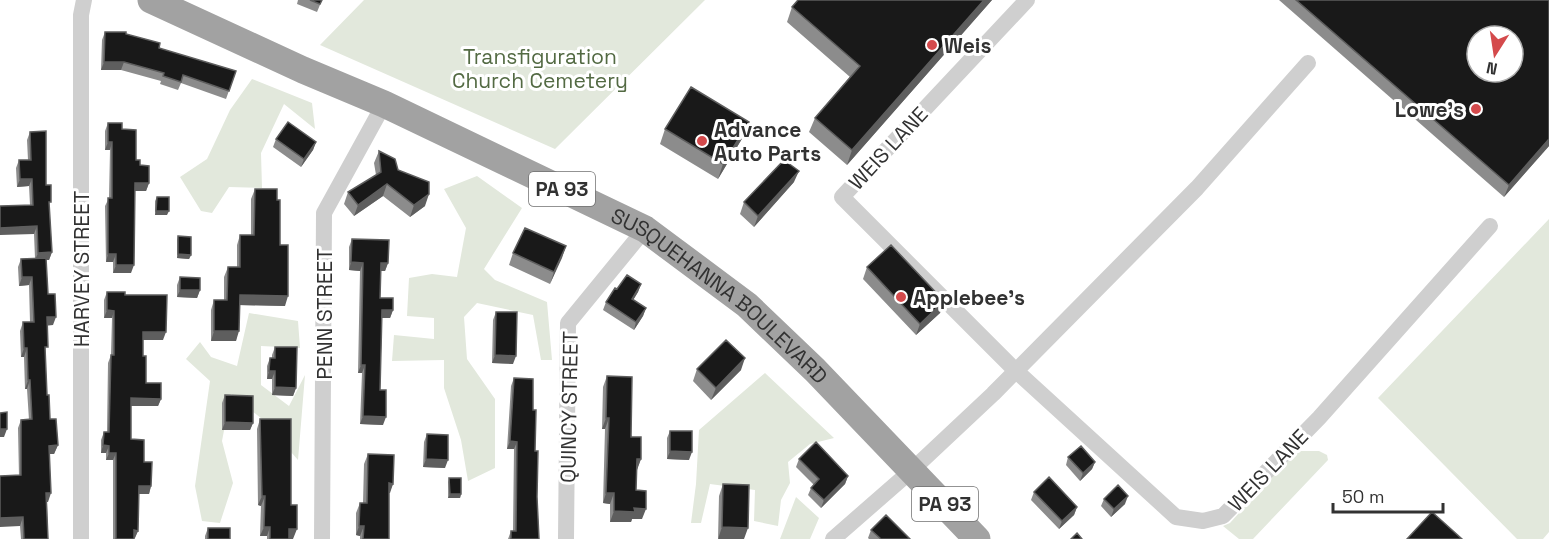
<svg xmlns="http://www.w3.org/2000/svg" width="1549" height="539" font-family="'Space Grotesk',sans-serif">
<rect width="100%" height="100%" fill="#fff"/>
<path fill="#e2e8dc" d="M364 0H705L555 149 320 45Z
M252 79 312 103 315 129 284 104 261 153 262 188 229 187 212 213 201 211 180 177 207 159 230 110Z
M477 176 522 208 484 269 495 280 547 302 552 360H541L533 315 477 303 464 317 467 359 495 399V468L468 481 461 440 444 388V360L392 361 394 335 434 339V318L407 316 409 278 432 274 457 277 466 228 444 189Z
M1549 219V532L1543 539H1517L1378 398Z
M249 313 298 321 300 348 261 346V385L289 406 305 375 298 460 262 419 231 394 222 441 233 483 220 523 202 521 195 486 210 381 186 359 200 342 211 357 237 366Z
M765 373 834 438 810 444 788 462 790 483 781 500 778 526 754 521 755 490 710 484 701 523H691L696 484 699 430Z
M1299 451H1319L1327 455 1328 460 1253 539H1239L1223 526 1230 523 1292 454Z
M796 497 819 518 810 539H780Z"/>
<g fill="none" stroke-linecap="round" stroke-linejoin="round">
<path stroke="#cfcfcf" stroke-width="16" d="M1027 0 842 197 1015 370 1176 517 1203 521 1223 516 1319 418 1490 226
M81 539V15L84 0
M322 539 324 213 384 104
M566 539 568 323 645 229
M833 539 912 470 993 394 1197 188 1308 63"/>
<path stroke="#a2a2a2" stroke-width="27" id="s1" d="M151 0 303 70 384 104 645 229 747 305 815 370 977 539"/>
</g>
<path fill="#8c8c8c" d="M298 0H322L317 12 297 4Z
M798 0H992L847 165 809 132 815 118 850 77 787 22 792 7Z
M1279 0H1549V146L1504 197Z
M105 32 126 34 159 48 236 71 226 99 181 83 178 90 160 84 161 81 121 70H101L102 40Z
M108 123 122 129 136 160 140 165 149 183 146 191H135L131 273H113V262H106L105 206 109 198 110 150H105V131Z
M665 129 743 137 718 179 660 144Z
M30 132 46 185 49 208 52 252 49 260H46L48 294 53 325H47L45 355 47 395 50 419 58 445 54 454H49L48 502H47L48 539H21L20 526 18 428 21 420H29L27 389H25L24 357H21L20 331 23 322H30L29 285 19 286 18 267 21 259 35 258 34 234 30 205 29 186 17 187 16 168 19 160H28L27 140Z
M276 139 316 142 313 150 301 167 273 147Z
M379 151 398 170 425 206 410 217 383 196 354 216 344 204 348 192 376 175 374 163Z
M794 182 754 227 740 214 744 202Z
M255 189 277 200 285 306 240 305 236 341H211V310L214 300H224V277L228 267H237V245L240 235H251V199Z
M157 197 167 215H155V201Z
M178 236 191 255 189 259 177 258V240Z
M352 239 388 263 385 271H381L380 298 393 310 390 318H382L380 390 383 425 360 424 362 373H358L360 271 349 270V247Z
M566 246 550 284 509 265 513 253Z
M867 267 944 301 940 313 916 335 863 279Z
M180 277 200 290 197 298 177 297V285Z
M641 284 638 292 633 300 646 308 643 316 634 330 603 310 606 302 617 289Z
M107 292 125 295 163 340H143V356L146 383 161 399 158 406H131V439L144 462 151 486 149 494H139L138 531 134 539H113V460H106V453H101V440L104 432H107L108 363 111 355 112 318H104V300Z
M496 312 513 364 492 363 493 320Z
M275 347 296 388 293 396 272 395V379H267V366L270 358H272V355Z
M697 369 741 370 711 400 693 381Z
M607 376 641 459 637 469 636 490 642 519H632L631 522H610V504L603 503 605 429H602L603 387Z
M514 378 533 410 535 451 539 539H508L511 531H513L514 449H507L511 386Z
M225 395 253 423 250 430H222V403Z
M260 419 291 505 293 539H267V536H260L261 506 258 505 257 429Z
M670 431 689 460 667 459V438Z
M427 434 445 468 423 467 424 442Z
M368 454 393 484 389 493V539H360V536L356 535V513L360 503H363L364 464Z
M1068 457 1095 462 1092 469 1080 481 1066 465Z
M799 459 848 476 845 484 821 508 808 495 811 488 814 485 796 467Z
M449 478 461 494 460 498H448V482Z
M723 484 749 485 718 539 719 496Z
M1034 492 1077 507 1074 515 1059 529 1031 500Z
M1104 499 1125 504 1111 517 1101 506Z
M208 528 230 539H205V536Z
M871 530 910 539H869L868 538Z"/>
<path fill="#5e5e5e" d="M984 0H992L847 165 852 150Z
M104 62H124L121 70H101Z
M749 122 743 137 718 179 723 164Z
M1549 139V146L1504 197 1509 185Z
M108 142H112L110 150H105Z
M316 142 313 150 301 167 304 159Z
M799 171 794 182 754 227 758 216Z
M20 179H32L29 186 17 187Z
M135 183H149L146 191H132Z
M387 184 383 196 354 216 358 205Z
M429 194 425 206 410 217 414 205Z
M156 211H169L167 215H155Z
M37 226 34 234 0 235V228Z
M566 246 562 258 550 284 554 272Z
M52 252 49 260H35L38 253Z
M108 254H116L113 262H106Z
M178 254 191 255 189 259 177 258Z
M351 262 363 263 360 271 349 270Z
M381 263H388L385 271H378Z
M116 265H134L131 273H113Z
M22 277H32L29 285 19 286Z
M641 284 638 292 629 307 632 299Z
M180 290H200L197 298 177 297Z
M240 295 288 296 285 306 237 305Z
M944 301 940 313 916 335 920 324Z
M646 308 643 316 634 330 636 322Z
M107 310 114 311 112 318H104Z
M382 310H393L390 318H379Z
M47 317H56L53 325 44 326Z
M214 331H239L236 341H211Z
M143 332H166L163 340H141Z
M24 348H27L24 357H21Z
M495 355 516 356 513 364 492 363Z
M745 358 741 370 711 400 716 388Z
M361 365H365L362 373H358Z
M269 371H275L272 379H267Z
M28 380H30L27 389H25Z
M275 387 296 388 293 396 272 395Z
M131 398 161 399 158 406H128Z
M363 416 386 417 383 425 360 424Z
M606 418H609L605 429H602Z
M225 422 253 423 250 430H222Z
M0 429H7L4 437H0Z
M510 441 517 442 514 449H507Z
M58 445 54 454H46L49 446Z
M103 445 109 446 106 453H101Z
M670 451 692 452 689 460 667 459Z
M109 453H116L113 460H106Z
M426 459 448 460 445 468 423 467Z
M637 459H641L637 470Z
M1095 462 1092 469 1080 481 1083 473Z
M848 476 845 484 821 508 824 500Z
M389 483 393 484 390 493H386Z
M139 486H151L149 494H136Z
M46 493H51L48 502H43Z
M606 493H614L610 504 603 503Z
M450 494H461L460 498H448Z
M262 496H265L261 506 258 505Z
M1128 496 1125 504 1111 517 1114 509Z
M1077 507 1074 515 1059 529 1062 521Z
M634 508 646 509 642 519H632L631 522H610L614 511Z
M23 517 20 526 0 527V518Z
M359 526H364L360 536 356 535Z
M264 527H270L267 536H260Z
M722 527 748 528 744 539H718Z
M289 529H297L293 539H285Z
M134 530 138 531 135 538H132Z"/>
<path fill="#191919" stroke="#5e5e5e" stroke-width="1.5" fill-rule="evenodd" d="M310 0H322L320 4Z
M798 0H984L852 150 815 118 860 66 792 7Z
M1296 0H1549V139L1509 185ZM1477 36H1513V72H1477Z
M105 32H126V34L160 43 159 48 236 71 229 91 183 75 181 82 163 76 164 73 124 62H104Z
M691 87 749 122 723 164 665 129Z
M288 122 316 142 304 159 276 139Z
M108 123H122V129L136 130V160H140V165L149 166V183H135L134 265H116V254H108V198H112V142H108Z
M46 131V185H51V202H49L52 252 38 253 37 226 0 228V206L33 205 32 179H20L19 160H31L30 132Z
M379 151 395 159 398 170 429 182V194L414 205 387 184 358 205 348 192 381 172Z
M784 160 799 171 758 216 744 202Z
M255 189H277V200H280V245H288V296L240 295 239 331H214V300H227L228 267H240V235H254Z
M157 197H169V211H156Z
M525 228 566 246 554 272 513 253Z
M178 236 191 237V255L178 254Z
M352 239 389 240 388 263H381L380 298H393V310H382L380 390H386V417L363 416 365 365H361L363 263 351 262Z
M891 245 944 301 920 324 867 267Z
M46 258 48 294H55L56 317H47L48 347H45L47 395H49L50 419H56L58 445 49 446 51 493H46L48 539H24L23 517 0 518V476L21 475V420L32 419 30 380H28L27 348H24L23 322H34L32 277H22L21 259Z
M627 275 641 284 632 299 646 308 636 322 606 302 615 288 617 289Z
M180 277 200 278V290H180Z
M107 292H125V295H167L166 332H143V356H146V383H161V399L131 398V439L144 440V462H152L151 486H139L138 531 134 530V539H116V453H109V446L103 445 104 432H109L111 355H114V311L107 310Z
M496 312H517L516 356 495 355Z
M726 340 745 358 716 388 697 369Z
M275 347H297L296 388 275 387V371H269L270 358H275Z
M607 376 632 377 631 437H641V459H637L636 490 646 491V509L634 508 635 512 614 511V493H606L609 418H606Z
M514 378 533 379V410H536L535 451H538L537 497 539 539H511V531H516L517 442 510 441Z
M225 395 253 396V423L225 422Z
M7 412V429H0V413Z
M260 419H291V505H297V529H289V539H270V527H264L265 496H262Z
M670 431H692V452L670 451Z
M427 434 448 435V460L426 459Z
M816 442 848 476 824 500 811 488 819 479 799 459Z
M1081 446 1095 462 1083 473 1068 457Z
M368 454 394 455 393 484 389 483V539H363L364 526H359L360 503H367Z
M1049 477 1077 507 1062 521 1034 492Z
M449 478H461V494H450Z
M723 484 749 485 748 528 722 527Z
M1118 485 1128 496 1114 509 1104 499Z
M1432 512 1462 539H1407Z
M886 515 910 539H881L871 530Z
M208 528H230V539H208Z
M1077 533 1082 539H1071Z"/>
<g fill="#d44a4c" stroke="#fff" stroke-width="2">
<circle cx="932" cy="45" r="6"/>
<circle cx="1476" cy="109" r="6"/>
<circle cx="702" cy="141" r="6"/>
<circle cx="901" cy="297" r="6"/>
</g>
<g text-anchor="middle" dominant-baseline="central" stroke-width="6" stroke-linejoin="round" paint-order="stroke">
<g fill="#fff" stroke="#707070" stroke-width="1.5">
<rect x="529" y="172" width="66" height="34" rx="4.5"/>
<rect x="912" y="487" width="66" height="34" rx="4.5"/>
</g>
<g font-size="20" font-weight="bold" fill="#323232">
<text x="562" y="189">PA 93</text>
<text x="945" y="504">PA 93</text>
</g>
<g font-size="21" font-weight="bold" fill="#323232" stroke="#fff" text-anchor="start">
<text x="944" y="45">Weis</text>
<text x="1464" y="109" text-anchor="end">Lowe's</text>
<text x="714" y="129">Advance<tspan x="714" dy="24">Auto Parts</tspan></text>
<text x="913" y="297">Applebee's</text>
</g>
<g font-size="21" fill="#536a43" stroke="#fff">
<text x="540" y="56">Transfiguration<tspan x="540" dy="24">Church Cemetery</tspan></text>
</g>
<g font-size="21" fill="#323232" stroke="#fff">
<text transform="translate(888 148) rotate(-47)">WEIS LANE</text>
<text transform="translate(81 269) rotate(-90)">HARVEY STREET</text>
<text stroke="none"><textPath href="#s1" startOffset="644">SUSQUEHANNA BOULEVARD</textPath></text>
<text transform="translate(324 314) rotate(-90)">PENN STREET</text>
<text transform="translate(569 407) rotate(-89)">QUINCY STREET</text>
<text transform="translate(1268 470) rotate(-46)">WEIS LANE</text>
</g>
</g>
<g transform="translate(1495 54) rotate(192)"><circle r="28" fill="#ffffff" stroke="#adadad" stroke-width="1.5"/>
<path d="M0-4.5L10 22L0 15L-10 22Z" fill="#d44a4c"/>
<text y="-9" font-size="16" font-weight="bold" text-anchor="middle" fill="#323232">N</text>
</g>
<path d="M1333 503v9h110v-9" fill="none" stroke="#323232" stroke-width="3"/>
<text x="1342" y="503" font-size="18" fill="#323232" stroke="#ffffff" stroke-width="4.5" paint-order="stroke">50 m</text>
</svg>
